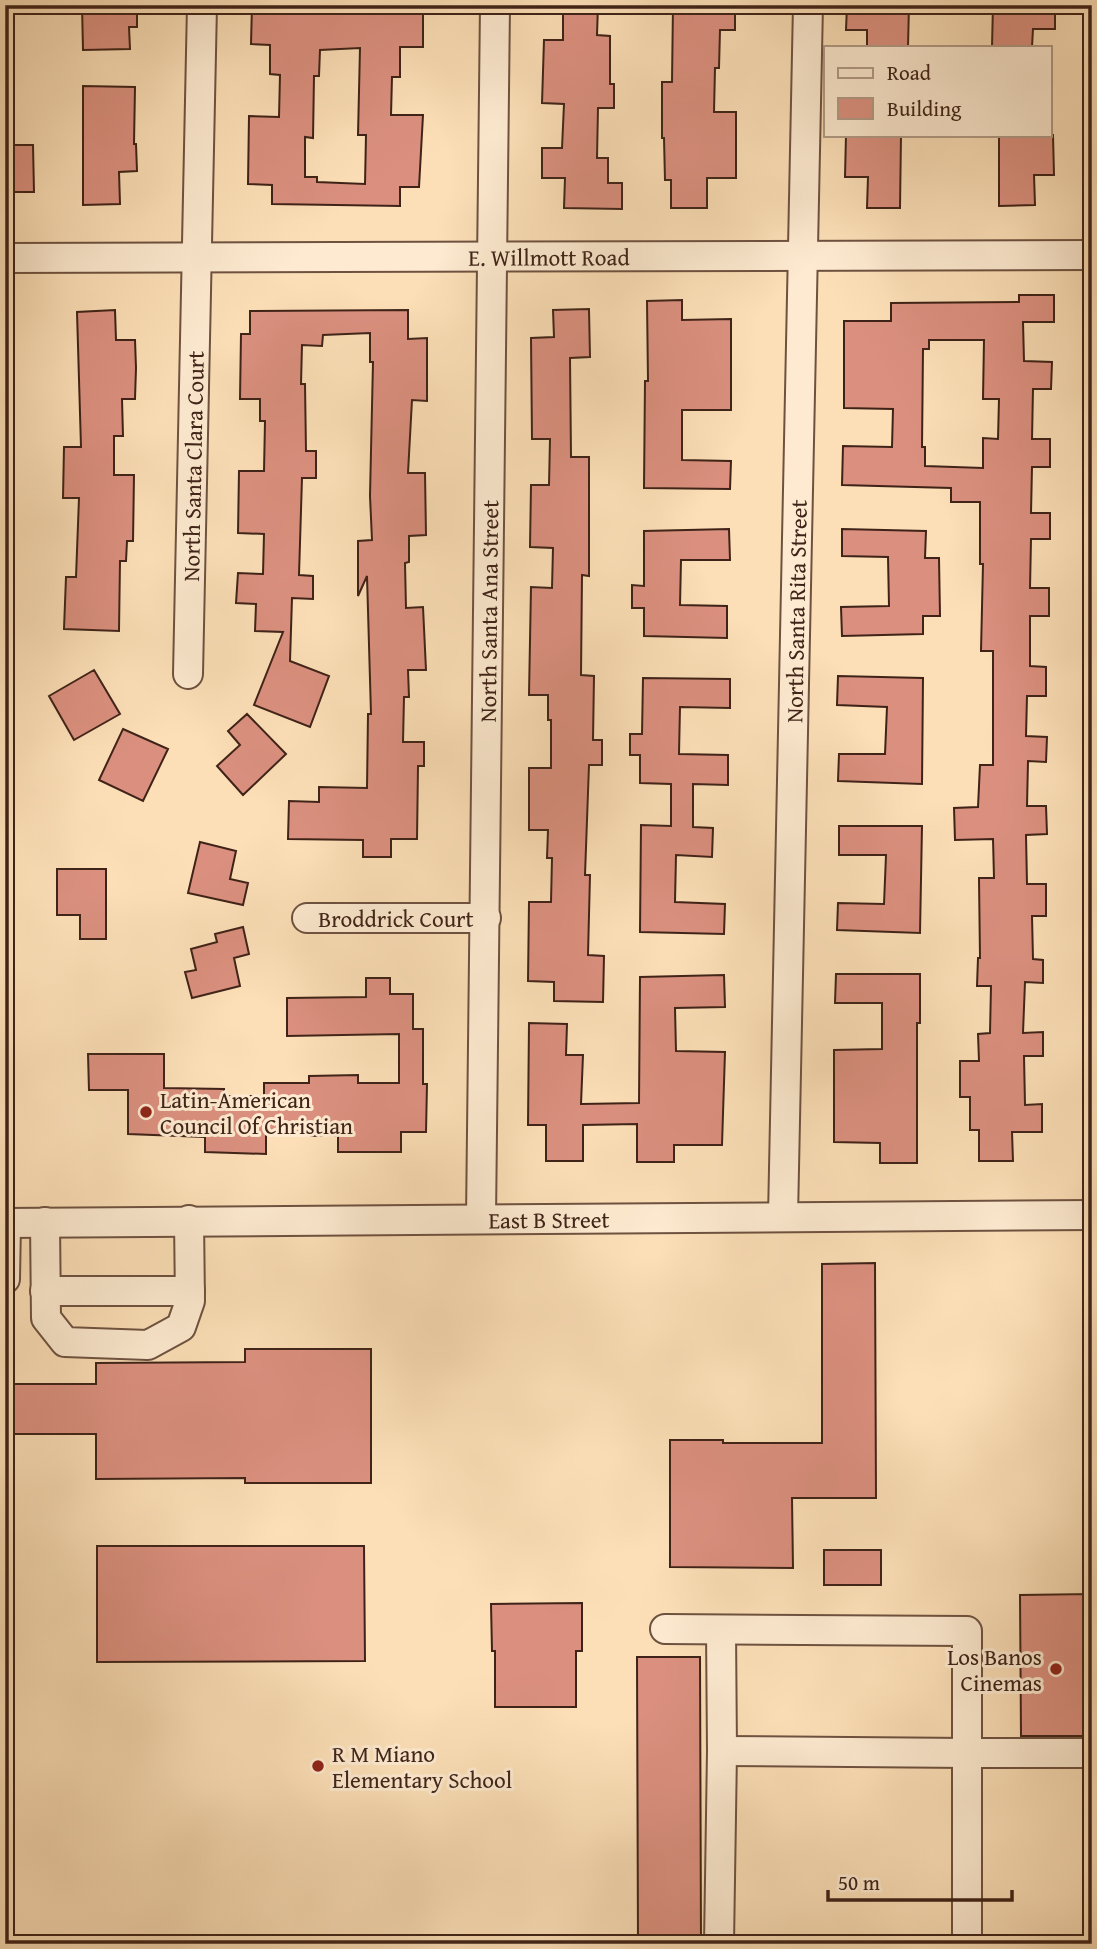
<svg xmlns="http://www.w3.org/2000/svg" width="1097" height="1949" font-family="'Gentium Book Plus',serif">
<rect width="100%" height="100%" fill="#fcdfb7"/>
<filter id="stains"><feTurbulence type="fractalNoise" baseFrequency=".00286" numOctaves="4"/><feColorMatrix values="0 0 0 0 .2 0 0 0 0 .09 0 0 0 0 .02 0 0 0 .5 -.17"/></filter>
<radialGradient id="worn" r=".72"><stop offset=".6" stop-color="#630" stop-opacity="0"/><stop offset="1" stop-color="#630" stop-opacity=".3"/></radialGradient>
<path fill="#db907f" stroke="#3f2318" stroke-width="2" fill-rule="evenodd" d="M82 5H137V27H129L130 49 83 50Z
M252 5H423V47H400V77H392L391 115H423L419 187H400V206L272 204V185L248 184 249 116 279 117 280 75 270 74V45L251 44ZM360 48 358 135H366L365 184 317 182V177H305V137L313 138 314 76H319L320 50Z
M563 5H598L597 35 610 36V84H614V108H598L597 158H608V183H622V209L564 208 565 178H542V148H562L564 104 542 103 544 40H563Z
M673 5H735V30H720L719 68H715L714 112H736V178H707V208H671V180H665L664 138H662V82H672Z
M847 5H909L908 47H867V30H846Z
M993 5H1055V29H1033L1032 47H992Z
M83 86 135 87 134 144H136L137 171 119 172 120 204 83 205Z
M846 135H901L900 208H867L868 177H845Z
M999 135H1053L1054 175H1034L1035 205 999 206Z
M5 145H33L34 192H5Z
M1019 295H1054V322H1023L1024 361 1052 362 1051 389H1033L1032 439H1050V467H1032L1031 513H1050V539H1031L1030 588H1049V616H1030V666L1046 667V696H1027L1026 736 1047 737 1046 762 1028 761 1027 806H1046L1047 834 1026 835 1027 884H1046V916H1032L1033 959 1043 960V983L1025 982 1023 1033 1043 1032V1056H1024L1025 1105 1042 1104V1132H1012L1013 1161H979V1130H970V1097H960V1061H979L978 1034 990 1033 991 986H977L978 958H980L979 878H994L993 839 955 840 954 808 978 807 980 765H993V651H981L983 564H980V502H951V488L842 485 843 446 892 447 893 409 844 408V321H891V303L1019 302ZM929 340H984L983 399H999L998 439 983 438V468L925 466V447H922L923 349H929Z
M682 300V320L731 319V410H682V460L731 461 730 489 644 488 645 381H648L647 301Z
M589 309 590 357 570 358 571 457H589V576L582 575 581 675 594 676 593 740H602V765H589L585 875H590L588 955 604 956 603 1002 554 1001V982L528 981 529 902H551L552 858H547L548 830H529V768H551V720H548V695H529L531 587 552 588 553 548 530 547 531 485H549L550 439H532L531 338 554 337 553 310Z
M115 310 116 340H135L136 368 135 399H122L123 436H114V475H134L133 541H127L126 561H120L119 631 64 629 66 577H76L79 498H63L64 447H81L77 312Z
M408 310V339L427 338V401L412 400 408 473H425L426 535 409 536V562L405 563 406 608 423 607 426 670H408L409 697H404L403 742H424V766H418L417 839H391V857H363V840L288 839 289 801 319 802V787L367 788 368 714H371L367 576 358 596V541L372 540 370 496 373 362H370V333L323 335 322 346 302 345 301 384H305L306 451H316V478H302L299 575 313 576V599L292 598 290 661 329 676 310 727 254 705 283 632 255 631 256 604 236 603 238 573 263 574 264 534 238 533 239 471H264L265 421H260V399H240L241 334H250V311Z
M729 529 730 560H681L680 605 727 606V638L644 636V608H632V585L644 586V531Z
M842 529 926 531 925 558H939L940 616H923V634L842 636 841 607 889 606 888 557 842 556Z
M94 670 120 714 74 740 49 696Z
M838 676 923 678 922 784 838 781 839 754H885L887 707 837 705Z
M643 678 730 679V708L680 707 679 754 728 755V785L693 784V827L713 828 712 857 676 855 675 902 725 904 724 934 640 932 641 825 671 826V784L640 783V755H630V734H642Z
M247 714 286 754 243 795 217 766 240 745 228 731Z
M123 729 168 749 143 801 99 780Z
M839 826H922L920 933 837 930 838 903 884 904 886 855H839Z
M200 842 236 851 230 879 248 883 243 905 188 893Z
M57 869H106V939H80V915H57Z
M243 927 249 954 234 958 240 986 192 998 185 972 196 970 191 949 217 942 215 934Z
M836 974H920V1023H917V1163H880V1143L834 1142V1050L882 1049V1003H835Z
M724 975 725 1007 675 1008 676 1051 725 1052 722 1145H674V1162H637V1124L583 1125V1161H546V1125H528L529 1023 567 1024 566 1055H583L581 1104 639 1103 640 977Z
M366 978H390V994H413V1029H423V1084H427L426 1132H401V1152H338V1135L310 1136V1133L266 1132V1154L205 1152V1137L128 1134V1090H89L88 1054H164V1088L224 1089V1096H264V1083H309V1076L358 1075V1083H399V1034L287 1036V998L366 997Z
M875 1263 876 1498H792L793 1568 670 1567V1440H723V1443H822V1264Z
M245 1349H371V1483H245V1478L96 1479V1434H11V1384H96V1363L245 1362Z
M97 1546H364L365 1661 97 1662Z
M824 1550H881V1585H824Z
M1092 1594V1736H1021L1020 1595Z
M582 1603V1651H576V1707H495V1651H492L491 1604Z
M637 1657H700L701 1944H638Z"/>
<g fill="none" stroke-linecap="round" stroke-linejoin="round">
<defs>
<g id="minor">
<path id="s1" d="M5 258 1092 255"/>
<path id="s2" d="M188 674 202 5"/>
<path id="s3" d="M307 918H486"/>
<path id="s4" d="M783 1217 808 5"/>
<path id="s5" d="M481 1218 495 5"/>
<path d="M45 1222 46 1318 65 1342 148 1345 181 1327 190 1301 189 1220"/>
<path id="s6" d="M5 1223 1092 1215"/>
<path d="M5 1279 6 1223"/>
<path d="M45 1291H190"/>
<path d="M665 1629 967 1631V1753L722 1751"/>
<path d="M719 1944 722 1751 721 1630"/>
<path d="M967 1944V1753H1092"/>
</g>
</defs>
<use href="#minor" stroke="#6e5240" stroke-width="32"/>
<use href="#minor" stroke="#fdead0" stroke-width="28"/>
</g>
<g fill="#8f2418" stroke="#fdead0" stroke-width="2.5">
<circle cx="146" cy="1112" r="7"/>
<circle cx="1056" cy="1669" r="7"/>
<circle cx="318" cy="1766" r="7"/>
</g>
<g text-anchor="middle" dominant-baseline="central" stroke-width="6" stroke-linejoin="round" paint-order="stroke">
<g font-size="23" fill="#3f2318" stroke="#fdead0">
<text stroke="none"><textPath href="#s1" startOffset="544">E. Willmott Road</textPath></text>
<text stroke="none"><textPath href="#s2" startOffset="208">North Santa Clara Court</textPath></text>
<text stroke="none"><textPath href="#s4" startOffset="606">North Santa Rita Street</textPath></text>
<text stroke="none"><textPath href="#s5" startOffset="607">North Santa Ana Street</textPath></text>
<text stroke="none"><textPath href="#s3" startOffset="89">Broddrick Court</textPath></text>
<text stroke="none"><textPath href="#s6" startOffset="544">East B Street</textPath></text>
</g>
<g font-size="23" fill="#3f2318" stroke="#fdead0" text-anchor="start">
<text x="160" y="1099">Latin-American<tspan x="160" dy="26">Council Of Christian</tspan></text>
<text x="1042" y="1656" text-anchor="end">Los Banos<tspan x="1042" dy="26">Cinemas</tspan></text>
<text x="332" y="1753">R M Miano<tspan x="332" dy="26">Elementary School</tspan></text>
</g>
</g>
<rect width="1097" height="1949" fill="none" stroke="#fcdfb7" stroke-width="28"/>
<rect x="7" y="7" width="1083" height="1935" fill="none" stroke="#3f2318" stroke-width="3.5"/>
<rect x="14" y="14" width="1069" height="1921" fill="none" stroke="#3f2318" stroke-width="2"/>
<rect x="824" y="46" width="228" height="91" fill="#fdead0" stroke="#b19a86" stroke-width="2"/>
<rect x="838" y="68" width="35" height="10" fill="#fdead0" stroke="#b19a86" stroke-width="2"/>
<text x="887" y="80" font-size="21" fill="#3f2318">Road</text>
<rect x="838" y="98" width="35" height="21" fill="#db907f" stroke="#b19a86" stroke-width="2"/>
<text x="887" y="116" font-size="21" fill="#3f2318">Building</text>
<path d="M828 1890v10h184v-10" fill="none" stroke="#3f2318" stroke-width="3.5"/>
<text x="838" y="1890" font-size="21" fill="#3f2318" stroke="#fdead0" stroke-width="5" paint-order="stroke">50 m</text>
<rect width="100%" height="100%" filter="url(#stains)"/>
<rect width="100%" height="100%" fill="url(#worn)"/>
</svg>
